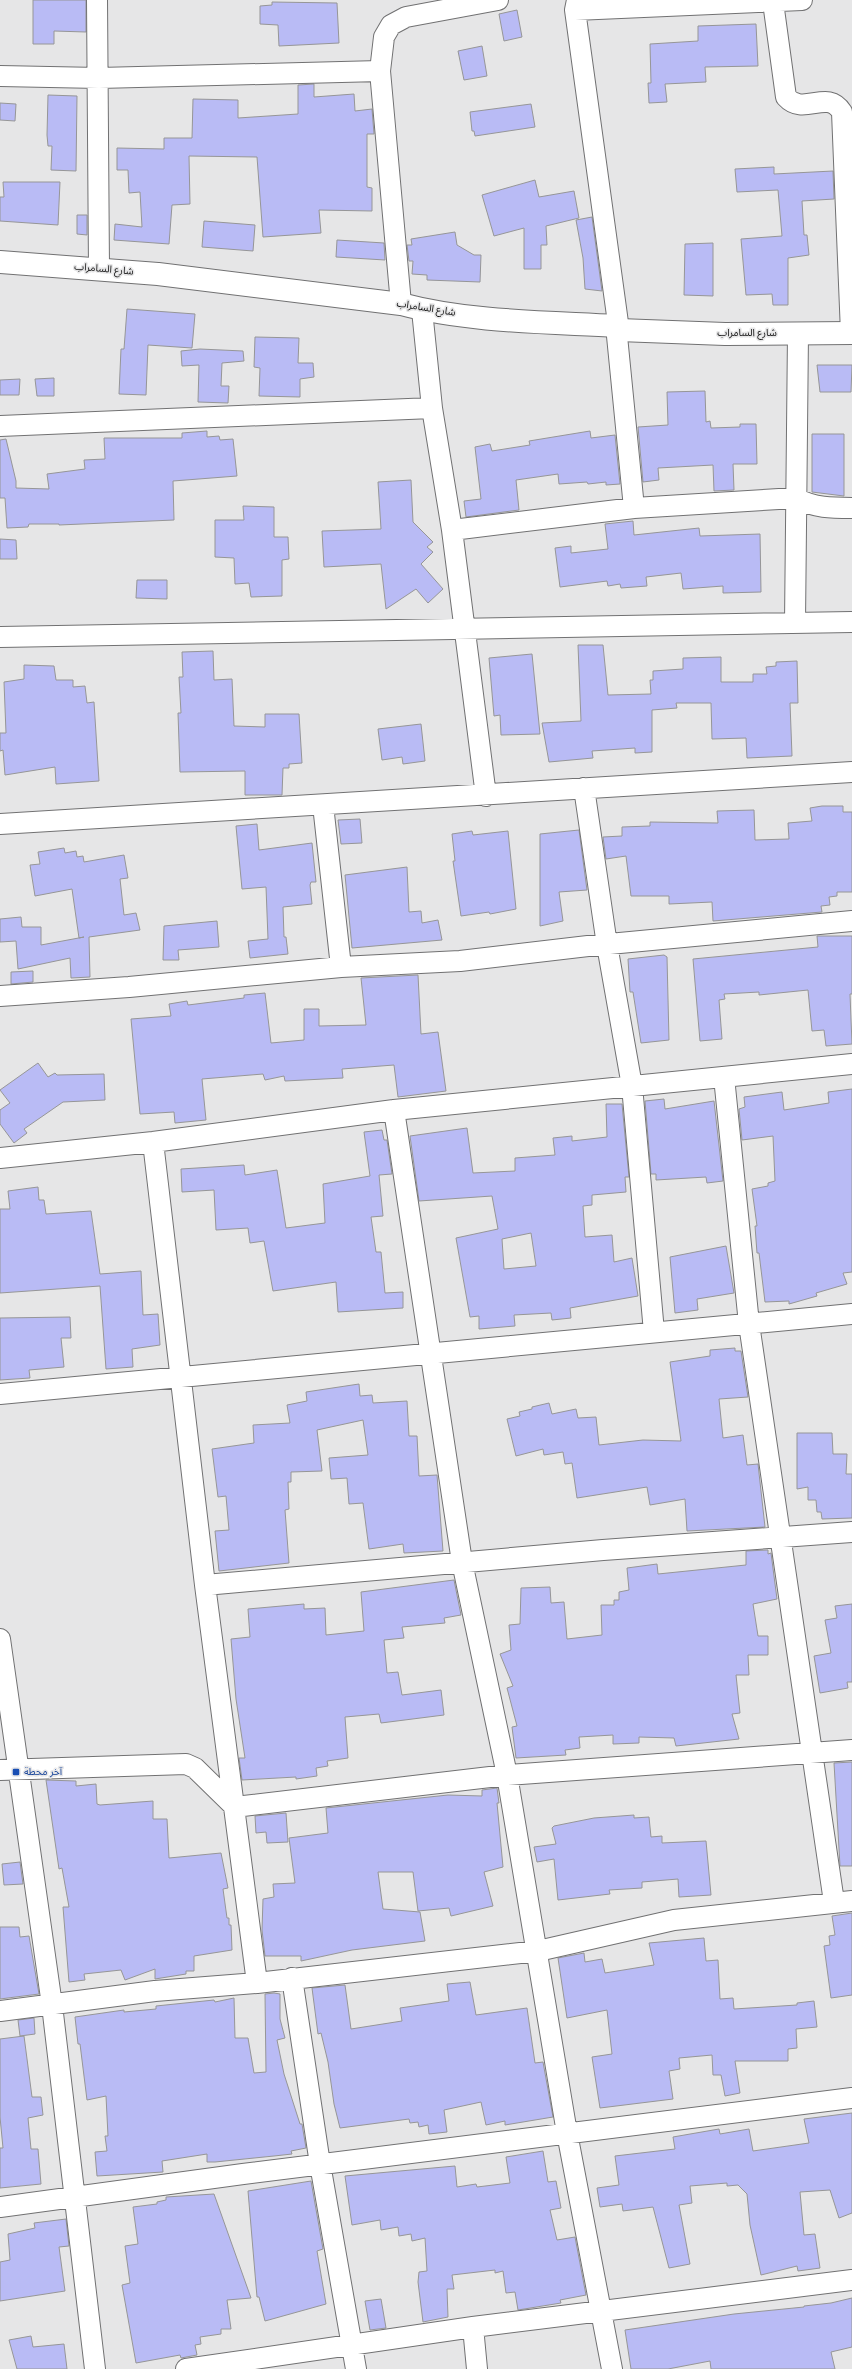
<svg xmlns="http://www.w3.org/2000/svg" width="852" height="2369" font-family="'Fira Sans Condensed','Noto Sans Arabic',sans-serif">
<rect width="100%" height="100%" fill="#e6e6e7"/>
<path fill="#b9bbf5" stroke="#969697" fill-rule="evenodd" d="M33 0H86V32L54 31V44H33Z
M272 2 337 3 339 43 279 46 278 25 260 24V6L272 5Z
M517 10 522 37 504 41 499 14Z
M756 24 758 66 705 67 706 82 665 84 667 102 649 103 648 83H651L650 44 698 41V26Z
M482 46 487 76 464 80 458 51Z
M314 84V97L354 94 355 111 372 109 374 134H367V187L372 188V211L319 210 321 233 263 237 257 157 189 156 190 204 172 205 169 244 114 240 115 224 142 227 140 192 129 193 128 170H117V148L164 149V138H192L193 99 238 100V118L298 114V85Z
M48 95 77 96 76 171 51 170 52 146H48L47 135Z
M0 103 16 104 15 121 0 120Z
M531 104 535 127 475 136 474 131H472L470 112Z
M774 167V174L833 171 834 199 802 201 804 235H807L809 255 788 258V305H773L772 294 746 295 741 239 782 236 778 190 737 192 735 169Z
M535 180 539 197 574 191 579 218 546 226 547 245H541V269H524V228L494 236 482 195Z
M3 182H60L58 225 0 221V197H4Z
M77 215H87V235L77 234Z
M592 217 602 291 585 289 583 258 576 220Z
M204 221 255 225 253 251 202 247Z
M455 232 457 245 474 255H481L480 282 427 280V275L412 274 413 261H409L407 245H412L411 239Z
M337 240 384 243 385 260 336 257Z
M713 243V296L684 295 685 244Z
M127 309 195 314 192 348 148 345 146 395 119 394 121 349H124Z
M255 337 299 338 298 363H313L314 377 300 379V397L259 396 260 368 254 367Z
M200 349 243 351 244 361 222 363 221 386H229L228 403 198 402 199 365 182 366 181 351Z
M817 365H852L851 392H820Z
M54 378V396H37L35 379Z
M20 379 19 395H0V380Z
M705 391 706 422 710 421 711 428 740 427V424H756L757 464H733L734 490 714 491 713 465 658 468 659 480 643 482 638 427 668 425 667 392Z
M207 431V437L219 436 220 440 233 439 237 476 173 481 174 520 59 525V524H29L28 527 7 528 5 498H0V440L6 439 16 481V488L49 489 47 474 85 469 84 460 105 459 104 438H182V433Z
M590 431 591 438 615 435 620 484 606 485V482L588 484 587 482 559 484 558 474 516 480 519 510 466 517 464 501 481 499 475 447 490 444 492 451 530 445 529 441Z
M812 434H844V496L812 492Z
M411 480 413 522 433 542 427 547 433 552 421 564 443 589 428 603 416 589 386 609 381 564 324 567 322 531 381 529 378 482Z
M243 506 274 507V537H288L289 559 282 560V596L251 597 249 583 235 584 234 558 215 557V520H244Z
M633 521 634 535 699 528 700 536 760 534 761 592 723 593V586L683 589 681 573 646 577 647 586 621 588 620 584 608 586 607 581 560 587 555 548 571 546V553L608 549 605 524Z
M0 539 16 540 17 559H0Z
M137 580H167V599L136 598Z
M578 645H603L608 695 651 694 650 680H653V671L683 669V658L721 657V682H753V674H767L766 667 776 666V662L797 661 798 703H790L792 756 747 758 746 738 712 739 711 703H676L677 708 652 710V752L635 753V748L592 751 593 758 549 762 542 723 581 721Z
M213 651 214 680 232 679 234 726 265 727V714H299L302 763 289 764V768H283L282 795H245V771L180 772 178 713H181L179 677H183L182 652Z
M532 654 540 734 501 735 500 715 494 716 489 658Z
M24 665 54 666 56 680H73V687L85 686 87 703 94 702 99 781 56 784 55 767 5 775 3 750 0 751V733H6L4 682 24 679Z
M421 724 425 761 403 764 402 757 382 760 378 729Z
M822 806H843V812H852V892H837V896L829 897 830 905 821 906 822 912 713 921 712 902 669 904V896H631L626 856 606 859 603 837 622 836V827L650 826V822L718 823 717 811 754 810 755 840 789 839 788 823 812 821 810 808Z
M360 819 362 843 341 844 338 820Z
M257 824 259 850 312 843 316 882H311L310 885 312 904 283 907 284 937H286L288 954 250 958 248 941 268 939 266 887 242 889 236 826Z
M579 830 587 890 559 892 563 921 540 926V834Z
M472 831 473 835 508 831 516 909 490 914 489 912 461 916 453 861H455L452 834Z
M64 848 65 853 76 851 77 857 83 856 84 862 124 855 128 878 120 879 124 915 136 913 140 930 89 937 90 977 71 978 70 958 18 969 16 941 0 942V919L21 917 22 927H41V945L84 937 79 938 72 889 35 896 30 865 40 864 38 852Z
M407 867 409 912 421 911 422 923 438 920 442 940 352 948 345 875Z
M217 921 219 947 178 950 179 960H163L164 926Z
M817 936H852V994H850L852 1044 826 1046 824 1030 812 1031 808 990 759 995V992L724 994 725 999 719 1000 722 1039 700 1041 693 959 818 947Z
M664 955 667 957 669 1040 641 1043 633 992H630L628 959Z
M33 971V982L11 984V972Z
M418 975 421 1034 438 1032 446 1091 398 1097 394 1065 342 1069 343 1078 285 1081 284 1076 265 1080 263 1074 202 1079 206 1120 175 1123 174 1112 140 1114 131 1019 171 1016 169 1004 187 1001 188 1005 244 998V995L265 993 271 1043 304 1040V1009H319V1026L366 1025 361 978Z
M38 1063 48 1077 55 1073 57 1075 104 1074 105 1100 63 1102 24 1129 27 1133 14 1143 0 1124V1110L10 1103 0 1090Z
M852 1089V1272L843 1273 847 1284 816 1293 817 1296 789 1304V1301L765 1302 759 1253H757L755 1226H757L752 1189 768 1186V1183L775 1181 773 1136 742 1140 739 1109 745 1107 744 1097 782 1092 784 1110 829 1103 828 1092Z
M664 1099 665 1109 714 1101 723 1181 707 1183 706 1177 656 1180V1174H651L645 1101Z
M606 1104H622L629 1177H625L626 1192 592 1195V1205L583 1206 585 1237 612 1235 614 1262 632 1258 638 1296 570 1308 571 1318 552 1320 551 1313 514 1315 515 1326 479 1329V1316L470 1317 456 1238 498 1229 492 1196 419 1201 410 1136 467 1128 473 1173 515 1171V1158L555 1155 553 1138 572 1136V1141L607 1137ZM531 1233 536 1266 504 1269 502 1239Z
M382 1130 384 1140H387L392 1174 379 1175 383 1216 371 1217 376 1252H381L385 1293 403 1292V1308L338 1312 336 1282 273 1291 264 1241 250 1243 248 1228 216 1230 214 1190 182 1192 181 1169 244 1165 245 1175 277 1170 286 1228 325 1223 323 1184 370 1176 364 1132Z
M38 1187 39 1200H44L46 1214 91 1211 100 1274 141 1271 143 1315 158 1314 160 1345 132 1349 133 1367 106 1369 100 1286 0 1293V1209H10L8 1191Z
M726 1246 734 1293 697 1299 698 1310 675 1313 670 1257Z
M70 1317 71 1338H61L64 1367 29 1370 30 1378 0 1380V1318Z
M735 1348V1351H741L748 1397 719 1399 723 1438 743 1435 747 1465 758 1464 765 1527 687 1531 685 1499 650 1505 647 1487 577 1498 572 1463 565 1464 563 1452 544 1455 543 1449 516 1456 507 1419 520 1416 519 1412 532 1409V1407L549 1403 552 1414 576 1409 578 1418 596 1417 599 1445 643 1440 681 1441 670 1362 710 1356V1350Z
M359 1384 360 1396 372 1395 373 1403 407 1401 409 1436H417L419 1476 437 1475 443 1551 404 1553 403 1544 369 1549 363 1503 349 1504 347 1478 331 1479 329 1458 368 1455 363 1420 317 1430 322 1471 291 1472V1482H288L289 1509 285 1510 289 1563 219 1571 215 1531 229 1530 226 1496 218 1497 212 1449 254 1443 253 1425 290 1423 287 1405 307 1401 306 1392Z
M797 1433H832L833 1454H847L846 1474H852V1518L822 1519 821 1512H817L816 1500H808V1487L797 1489Z
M768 1550V1554L771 1553 777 1599 753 1604 758 1636H768V1655H748L749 1675H736L740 1713 732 1714 739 1739 676 1746 674 1738 639 1737V1743L613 1744V1735L579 1737 580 1748 565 1750 566 1755 516 1758 512 1727 517 1726 507 1688 513 1686 500 1654 511 1650 509 1625 520 1624 521 1588 550 1587 551 1603 564 1602 567 1639 602 1635 601 1605H614V1600H619V1592L629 1590 627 1568 657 1564 658 1574 746 1565V1551Z
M454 1580 461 1615 444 1618 445 1623 402 1627 404 1638 384 1640 387 1673 398 1672 402 1695 441 1690 444 1715 381 1723 379 1714 345 1717 348 1758 327 1761 328 1766 316 1768 317 1776 296 1779V1777L242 1780 239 1758H245L236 1699 231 1639 250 1637 248 1609 304 1604V1609L325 1608 326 1635 364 1631 361 1592Z
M852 1604V1682H847L848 1688 820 1693 814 1656 831 1653 825 1620 837 1618 835 1606Z
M852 1762V1866H840L834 1763Z
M46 1780 76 1781V1786L96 1784 97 1804 100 1805 153 1801V1819H167L169 1858 221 1853 228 1888 223 1889 227 1918H229V1925H231L232 1950 194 1956V1971H186V1974L155 1979V1969L125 1980 121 1970 84 1974 85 1980 69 1982 63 1907H69L62 1868 59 1869Z
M497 1788 499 1803H497L503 1867 484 1872 493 1906 451 1916 449 1908 418 1911 413 1872H378L383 1909 420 1912 425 1941 352 1950 301 1961V1956H265L262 1930 263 1899 274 1897 273 1884 295 1883 289 1838 328 1833 326 1808 448 1795 482 1796V1790Z
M286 1813 288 1842 267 1843 266 1832 256 1833 255 1816Z
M634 1815V1818L649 1817 651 1837 662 1836V1843L706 1841 711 1895 679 1897 678 1879 642 1882V1888L609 1890 610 1894 558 1900 554 1859 537 1862 534 1847 556 1844 552 1828 554 1826 594 1818Z
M20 1862 23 1884 4 1885 2 1864Z
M852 1913V1995L831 1998 824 1946 830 1945 829 1936 835 1935 832 1916Z
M0 1927H19L20 1937 29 1936 39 1994 0 1999Z
M704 1938 706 1961 718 1960 720 1999 733 1998 734 2009 797 2005V2003L814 2001 817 2027 796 2029 797 2048 788 2049V2061H735L740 2093 725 2096 721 2075H713L712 2055 679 2058 680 2069 669 2071 673 2099 600 2108 592 2057 612 2054 607 2010 567 2018 558 1958 584 1953 585 1962 602 1959 605 1973 654 1965 649 1943Z
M470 1982 476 2015 527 2008 535 2063 543 2062 553 2117 505 2125V2121L486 2125 481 2102 444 2110 447 2132 429 2134 428 2125 419 2127 418 2122 410 2123 409 2119 340 2128 334 2104 328 2062 321 2033 318 2034 312 1988 345 1985 351 2029 402 2021 400 2008 449 2001 447 1984Z
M274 1993 280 1994V2019L285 2038 277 2040 284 2074 300 2124H302L306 2148 291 2151 292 2154 274 2156 215 2162H207V2154L162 2161 163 2172 97 2176 95 2152 107 2151 105 2136H108L106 2096 87 2100 80 2044H78L75 2017 124 2010V2012L156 2009V2006L214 2000 215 2002 234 1998 235 2038H248L254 2073 266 2072 265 1994Z
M34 2018 35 2034 20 2036 18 2020Z
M24 2036 32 2097H41L43 2115 28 2118 31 2149H38L41 2184 0 2188V2148H3L0 2117V2039Z
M852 2113V2213L839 2218 830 2190 800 2192 804 2235 815 2234 820 2268 798 2271 797 2266 761 2275 750 2225 747 2194 738 2185 727 2186V2183L690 2186 692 2203 679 2205 690 2264 669 2268 653 2207 623 2211 622 2204 600 2207 597 2188 619 2185 615 2156 675 2149 673 2137 719 2129 720 2134 749 2129 753 2151 809 2143 804 2119Z
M543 2151 548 2182 556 2181 561 2208 550 2210 557 2240 575 2237 586 2295 560 2300 561 2303 518 2310 515 2292 506 2293 503 2271 495 2273V2270L452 2275 454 2289H447L448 2317 423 2322 418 2282 419 2272 427 2271 425 2238 412 2241 411 2234 399 2236 398 2227 381 2230 380 2220 352 2225 345 2176 455 2166 457 2187 476 2184 477 2187 510 2183 506 2157Z
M311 2181 323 2249 317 2251 326 2304 265 2321 259 2297H257L248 2191Z
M214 2194 251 2298 227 2300 231 2329H221V2334L200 2337 201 2344 195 2345 197 2355 181 2358 180 2355 136 2363 122 2285 130 2283 125 2246 138 2244 133 2207 157 2204V2202L166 2200V2197Z
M66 2219 69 2246 59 2247 65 2291 0 2301V2262L10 2260 8 2234 35 2228 34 2223Z
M852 2298V2347L831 2352 835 2369H711L710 2361 668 2369H631L625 2330 734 2314 804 2307V2306L831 2303Z
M381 2299 386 2328 370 2330 365 2301Z
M31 2336 33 2347 64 2344 67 2369H17L9 2340Z"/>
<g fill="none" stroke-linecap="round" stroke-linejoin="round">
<defs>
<path id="street" d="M97 0 99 269
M577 0 575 10 619 330
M773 2 786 97C804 117 827 88 842 112L851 333
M575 10 802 0
M0 76 99 78 380 71
M401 304 380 71 384 37 391 25 406 17 498 0
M422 310 432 408 452 530 486 796
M616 326 634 508
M0 426 432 408
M452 530 634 508 796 498C814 508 832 508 852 508
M795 623 798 333
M0 637 852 622
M584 788 607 945 632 1086 654 1332
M323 805 341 967
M0 824 852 772
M0 996 129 987 341 967 460 961 588 946 852 921
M724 1077 749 1324 834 1902
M394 1110 462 1562 507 1775 567 2133 612 2369
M153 1142 205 1585 257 1983
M0 1158 153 1142 394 1110 852 1064
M0 1394 852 1314
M205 1585 603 1550 852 1532
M0 1639 52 2005 95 2369
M0 1770 186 1764 195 1768 235 1807 507 1775 852 1750
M292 1978 320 2164 356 2369
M0 2011 155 1991 257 1983 538 1951 674 1920 852 1901
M0 2207 243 2174 852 2098
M473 2327 477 2369
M186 2369 473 2327 852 2280"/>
<path id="secondary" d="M0 262 158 274 401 304C468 322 546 322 616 326L619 330 725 334 852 333"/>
</defs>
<use href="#street" stroke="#717172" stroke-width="22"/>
<use href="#secondary" stroke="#717172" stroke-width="24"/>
<use href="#street" stroke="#fff" stroke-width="20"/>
<use href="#secondary" stroke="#fff" stroke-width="22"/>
</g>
<rect fill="#1a4fb4" stroke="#e6e6e7" stroke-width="1.5" x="12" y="1768" width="8" height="8" rx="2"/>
<g text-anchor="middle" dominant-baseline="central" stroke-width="3" stroke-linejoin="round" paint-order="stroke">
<g font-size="10" fill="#141414" stroke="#e6e6e7">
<text transform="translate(104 269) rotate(5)">شارع السامراب</text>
<text transform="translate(426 308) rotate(9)">شارع السامراب</text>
<text x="747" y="333">شارع السامراب</text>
</g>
<g font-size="10" fill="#164399" stroke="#e6e6e7" text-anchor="start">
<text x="24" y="1772">آخر محطة</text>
</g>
</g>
</svg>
